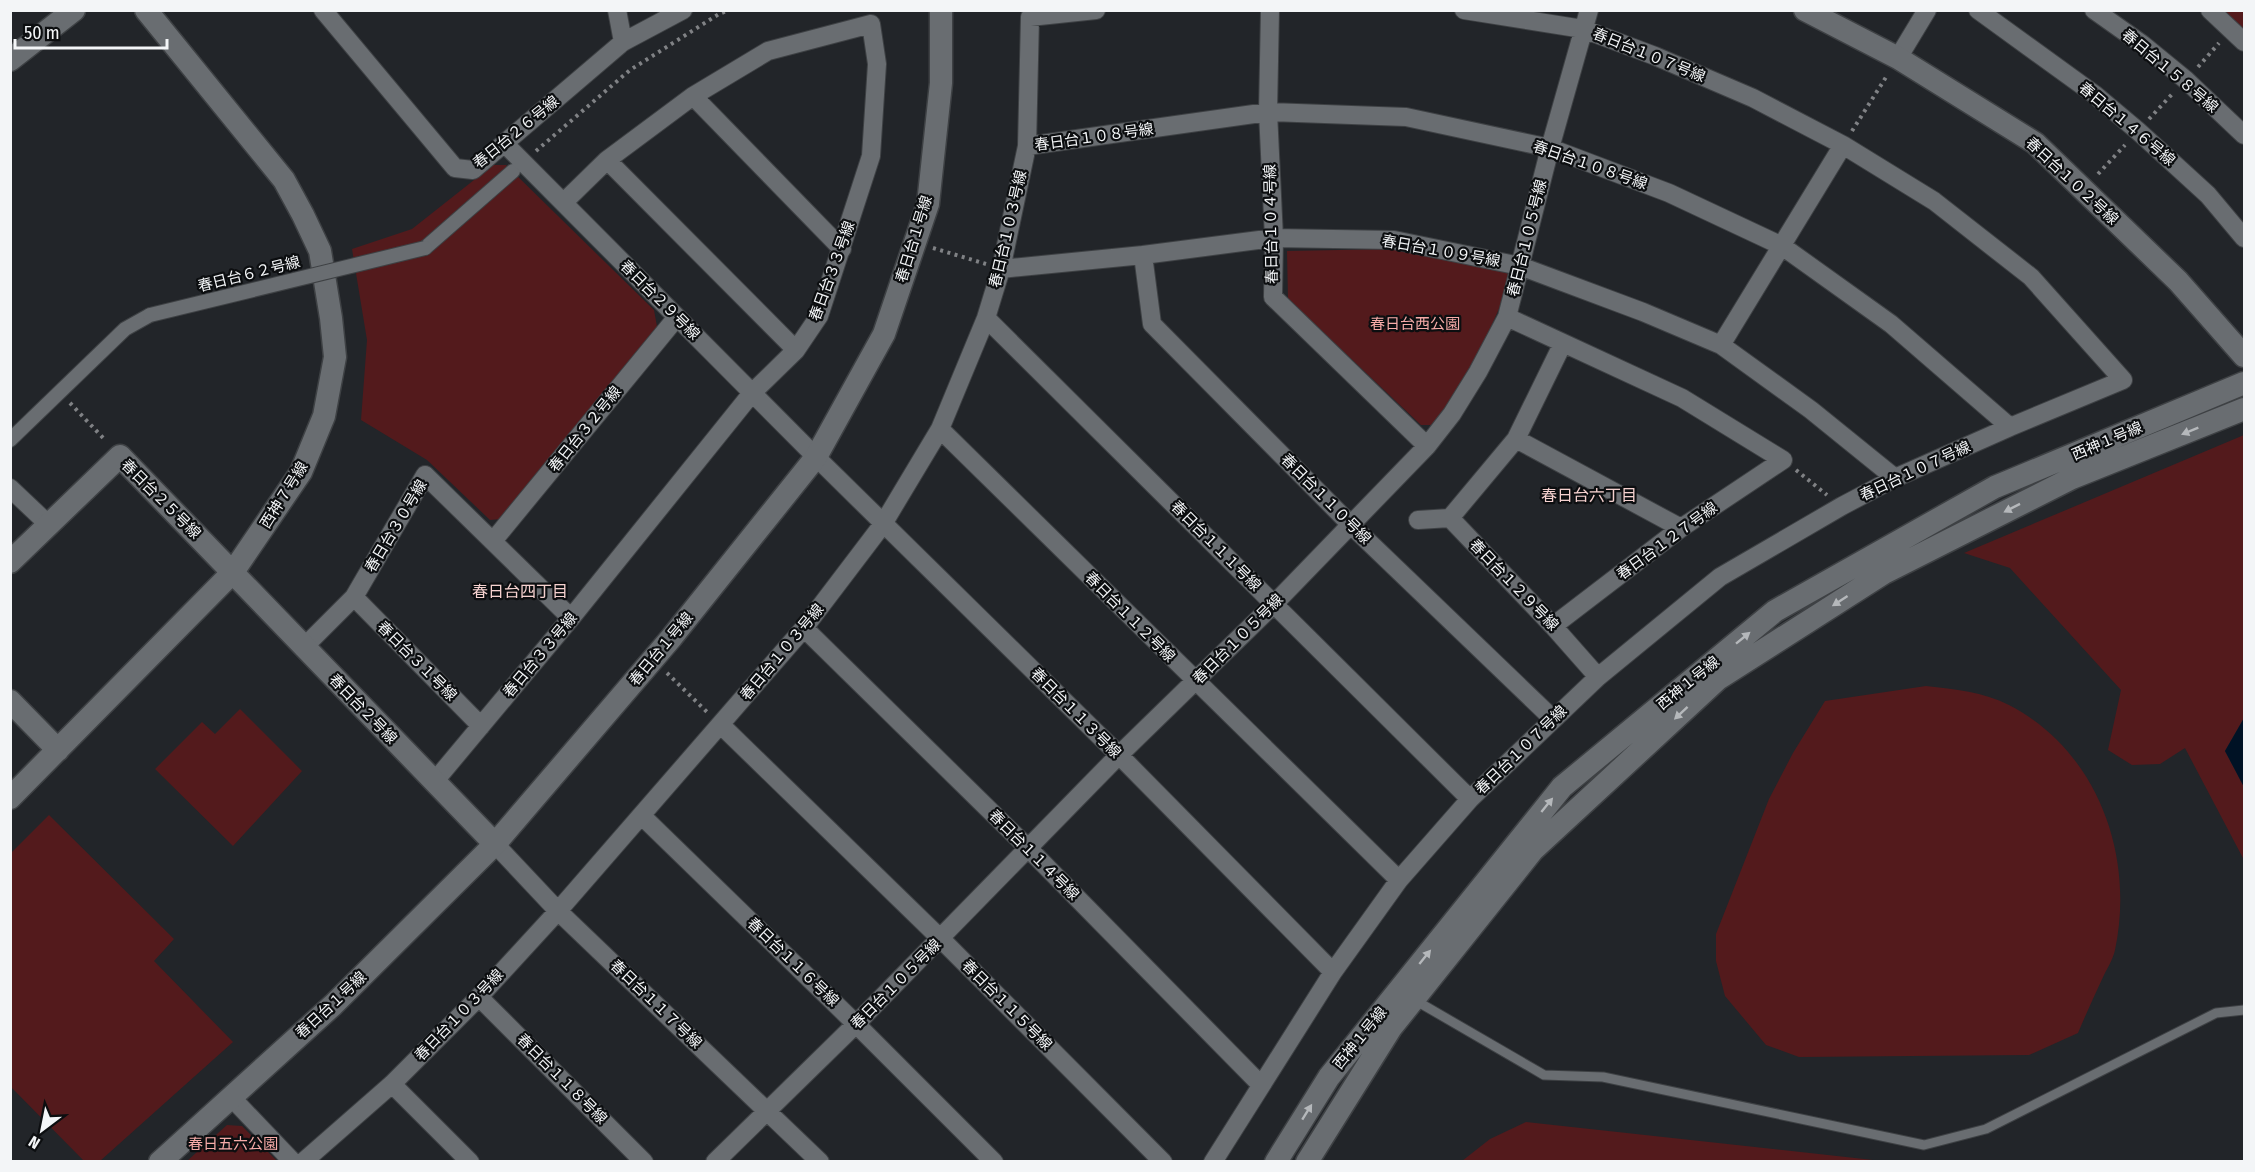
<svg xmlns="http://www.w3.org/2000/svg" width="2255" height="1172" font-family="'Fira Sans Condensed','Noto Sans JP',sans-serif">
<rect width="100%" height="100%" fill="#222529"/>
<path fill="#531a1c" d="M2221 11H2244V33Z
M493 165H506L654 310 658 332 501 519 490 520 427 460 361 420 367 340 352 249 412 229Z
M1391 249 1507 271 1510 284 1477 358 1435 425H1421L1288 299 1287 251Z
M2244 435V718L2225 751 2244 787V860L2185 748 2160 764 2132 765 2108 750 2121 690 2010 568 1964 553Z
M1926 686C1955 689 1983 692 2009 705 2098 751 2135 856 2115 950 2113 959 2108 967 2104 975 2095 994 2086 1014 2078 1033L2029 1055 1799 1057 1766 1045 1725 996 1716 961V934L1769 799 1793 753 1825 701Z
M240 709 302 771 233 846 155 769 202 722 215 734Z
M49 815 174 939 154 961 233 1042 100 1161H84L11 1087V853Z
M1526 1122 1882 1161H1462L1490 1139Z
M227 1125 242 1126 277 1161H187Z"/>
<path fill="#001225" d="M2244 718V787L2225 751Z"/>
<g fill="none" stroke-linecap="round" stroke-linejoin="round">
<defs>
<path id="service" d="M1413 999 1544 1075 1603 1077 1924 1145 1986 1129 2216 1013 2244 1010"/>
<path id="pedestrian" d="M425 248 513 171
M10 440 125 329 150 315"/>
<path id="minor" d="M323 10 455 168 473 170 623 42 683 10
M617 10 623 42
M1270 10 1268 112 1274 238 1273 297 1427 446
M1978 10 2094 94 2138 131 2208 195 2244 238
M2094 10 2142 44 2186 80 2244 135
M2210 10 2244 42
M1898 58 1927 10
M693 96 842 249
M504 143 816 457 1119 755 1333 972
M1027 146 1268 112 1406 117 1550 148 1669 193 1782 246 1891 324 2010 427
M607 160 796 350
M1143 255 1152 324 1351 525 1553 719
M1001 269 1143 255 1274 238 1394 240 1520 266 1643 312 1721 345 1811 410 1895 478
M1507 317 1682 398 1783 460 1681 528 1553 626
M986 318 1470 799
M1721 345 1843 145
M940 429 1399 880
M1516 439 1681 528
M10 488 48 524
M1450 518 1516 439 1563 343
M1418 520 1450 518 1553 626 1598 677
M493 541 677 317
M354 597 481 726
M804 628 1028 848 1261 1085
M303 648 354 597 425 475 571 618
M721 725 941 939 1163 1162
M434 782 571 618 752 393 796 350 819 316 871 156 877 64 871 24 768 51 693 96 607 160 564 202
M642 816 856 1024 994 1162
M495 844 558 911 820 1162
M479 997 644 1162
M392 1084 470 1162
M231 1097 293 1162
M303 1162 392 1084 479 997 558 911 804 628 883 524 940 429 986 318 1001 269 1027 146 1030 17 1096 10
M715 1162 856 1024 1119 755 1274 604 1427 446 1452 414 1478 372 1507 317 1550 148 1589 10
M1213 1162 1333 972 1399 880 1470 799 1598 677 1720 577 1842 506 1895 478 2010 427 2123 380 2031 277 1934 201 1843 145 1753 98 1655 56 1583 29 1464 10"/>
<path id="tertiary" d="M1805 10 1898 58 2035 143 2178 281 2244 356
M10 60 74 10
M10 562 120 456 495 844
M10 701 58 750
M10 798 233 572 301 472 324 416 335 357 331 318 320 251 303 215 284 180 146 10
M160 1162 333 1005 495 844 672 637 816 457 884 334 928 204 941 83V10
M1276 1162 1329 1077 1562 787 1775 611 1995 487 2244 383
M1307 1162 1391 1028 1533 850 1718 679 1884 573 2072 478 2244 409"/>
</defs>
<use href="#service" stroke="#3e4144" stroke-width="11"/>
<use href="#pedestrian" stroke="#3e4144" stroke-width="16"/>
<use href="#minor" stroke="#3e4144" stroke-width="20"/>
<use href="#tertiary" stroke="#3e4144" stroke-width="25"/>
<path stroke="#808285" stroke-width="4" stroke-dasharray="3 4.5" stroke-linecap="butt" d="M2198 67 2219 43
M2149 119 2174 92
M1852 131 1888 74
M536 151 630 70 719 14 729 10
M2098 174 2125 145
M933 248 986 264
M70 403 106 441
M1796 470 1827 495
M667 673 707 712"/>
<use href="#service" stroke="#696d71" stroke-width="9"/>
<use href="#pedestrian" stroke="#696d71" stroke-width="14"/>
<use href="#minor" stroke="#696d71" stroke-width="18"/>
<use href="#tertiary" stroke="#696d71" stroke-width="22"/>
<defs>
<path id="pedestrian-bridge" d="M150 315 425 248"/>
</defs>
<use href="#pedestrian-bridge" stroke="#3e4144" stroke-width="16" stroke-linecap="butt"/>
<use href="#pedestrian-bridge" stroke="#696d71" stroke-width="14"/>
</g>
<defs><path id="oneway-solid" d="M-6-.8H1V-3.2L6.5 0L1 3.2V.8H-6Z" transform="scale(1.5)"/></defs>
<g fill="#b5b8bb">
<use href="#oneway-solid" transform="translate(2190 431) rotate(158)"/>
<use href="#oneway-solid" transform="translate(2012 508) rotate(153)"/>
<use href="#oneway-solid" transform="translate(1840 601) rotate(147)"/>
<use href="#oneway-solid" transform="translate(1743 638) rotate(-39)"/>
<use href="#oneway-solid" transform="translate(1681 713) rotate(137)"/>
<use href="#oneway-solid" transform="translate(1547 805) rotate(-51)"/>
<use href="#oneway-solid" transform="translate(1425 957) rotate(-51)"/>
<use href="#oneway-solid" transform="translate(1307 1112) rotate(-58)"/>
</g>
<g text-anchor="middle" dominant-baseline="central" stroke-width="4.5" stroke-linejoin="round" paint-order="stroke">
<g font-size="15" fill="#f3f5f7" stroke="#0c0e10">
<text transform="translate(1649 55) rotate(22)">春日台１０７号線</text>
<text transform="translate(2170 71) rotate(40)">春日台１５８号線</text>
<text transform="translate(2127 124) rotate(40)">春日台１４６号線</text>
<text transform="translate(516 132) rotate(-39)">春日台２６号線</text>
<text transform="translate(1094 137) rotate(-8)">春日台１０８号線</text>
<text transform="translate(1590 165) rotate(19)">春日台１０８号線</text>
<text transform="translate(2072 181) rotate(43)">春日台１０２号線</text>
<text transform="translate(1271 224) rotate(-91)">春日台１０４号線</text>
<text transform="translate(1008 229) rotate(-77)">春日台１０３号線</text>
<text transform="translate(1527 238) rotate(-76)">春日台１０５号線</text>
<text transform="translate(914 239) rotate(-73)">春日台１号線</text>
<text transform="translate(1441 251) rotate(10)">春日台１０９号線</text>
<text transform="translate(832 271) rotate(-70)">春日台３３号線</text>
<text transform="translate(249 274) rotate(-14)">春日台６２号線</text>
<text transform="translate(660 300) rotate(45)">春日台２９号線</text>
<text transform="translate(585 429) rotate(-51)">春日台３２号線</text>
<text transform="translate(2107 441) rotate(-23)">西神１号線</text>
<text transform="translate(1915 471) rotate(-25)">春日台１０７号線</text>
<text transform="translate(284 495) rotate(-58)">西神７号線</text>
<text transform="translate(161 499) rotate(45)">春日台２５号線</text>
<text transform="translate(1326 499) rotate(45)">春日台１１０号線</text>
<text transform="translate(396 526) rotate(-59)">春日台３０号線</text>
<text transform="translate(1667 541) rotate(-36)">春日台１２７号線</text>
<text transform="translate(1216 546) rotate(45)">春日台１１１号線</text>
<text transform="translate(1514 585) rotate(46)">春日台１２９号線</text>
<text transform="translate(1130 617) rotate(45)">春日台１１２号線</text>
<text transform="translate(1238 639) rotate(-45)">春日台１０５号線</text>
<text transform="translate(661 649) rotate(-50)">春日台１号線</text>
<text transform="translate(782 652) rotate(-50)">春日台１０３号線</text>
<text transform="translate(540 655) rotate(-50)">春日台３３号線</text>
<text transform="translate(417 661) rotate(45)">春日台３１号線</text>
<text transform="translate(1688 683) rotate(-39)">西神１号線</text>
<text transform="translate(363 709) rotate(46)">春日台２号線</text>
<text transform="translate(1076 713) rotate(45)">春日台１１３号線</text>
<text transform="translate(1521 750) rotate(-44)">春日台１０７号線</text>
<text transform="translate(1034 855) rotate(45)">春日台１１４号線</text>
<text transform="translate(793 962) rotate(44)">春日台１１６号線</text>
<text transform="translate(896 984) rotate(-45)">春日台１０５号線</text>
<text transform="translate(656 1004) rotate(44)">春日台１１７号線</text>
<text transform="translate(331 1005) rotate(-43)">春日台１号線</text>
<text transform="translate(1007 1005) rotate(45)">春日台１１５号線</text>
<text transform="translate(459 1015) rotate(-46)">春日台１０３号線</text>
<text transform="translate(1360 1038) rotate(-51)">西神１号線</text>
<text transform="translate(562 1079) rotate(45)">春日台１１８号線</text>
</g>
<g font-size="15" fill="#f6aba8" stroke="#0c0e10">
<text x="1415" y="324">春日台西公園</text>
<text x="233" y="1144">春日五六公園</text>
</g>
<g font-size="16" fill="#f5d1cf" stroke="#0c0e10">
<text x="1589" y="495">春日台六丁目</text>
<text x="520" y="591">春日台四丁目</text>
</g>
</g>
<rect width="2255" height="1172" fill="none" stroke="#f3f5f7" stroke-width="24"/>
<g transform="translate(42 1130) rotate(212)" stroke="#0c0e10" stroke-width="4.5" paint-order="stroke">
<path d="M0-4.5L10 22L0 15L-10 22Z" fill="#f3f5f7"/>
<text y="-9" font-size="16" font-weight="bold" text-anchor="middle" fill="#f3f5f7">N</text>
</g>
<path d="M15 39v9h152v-9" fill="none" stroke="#f3f5f7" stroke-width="3"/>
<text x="24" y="39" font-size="18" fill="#f3f5f7" stroke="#0c0e10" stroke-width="4.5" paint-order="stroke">50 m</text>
</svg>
